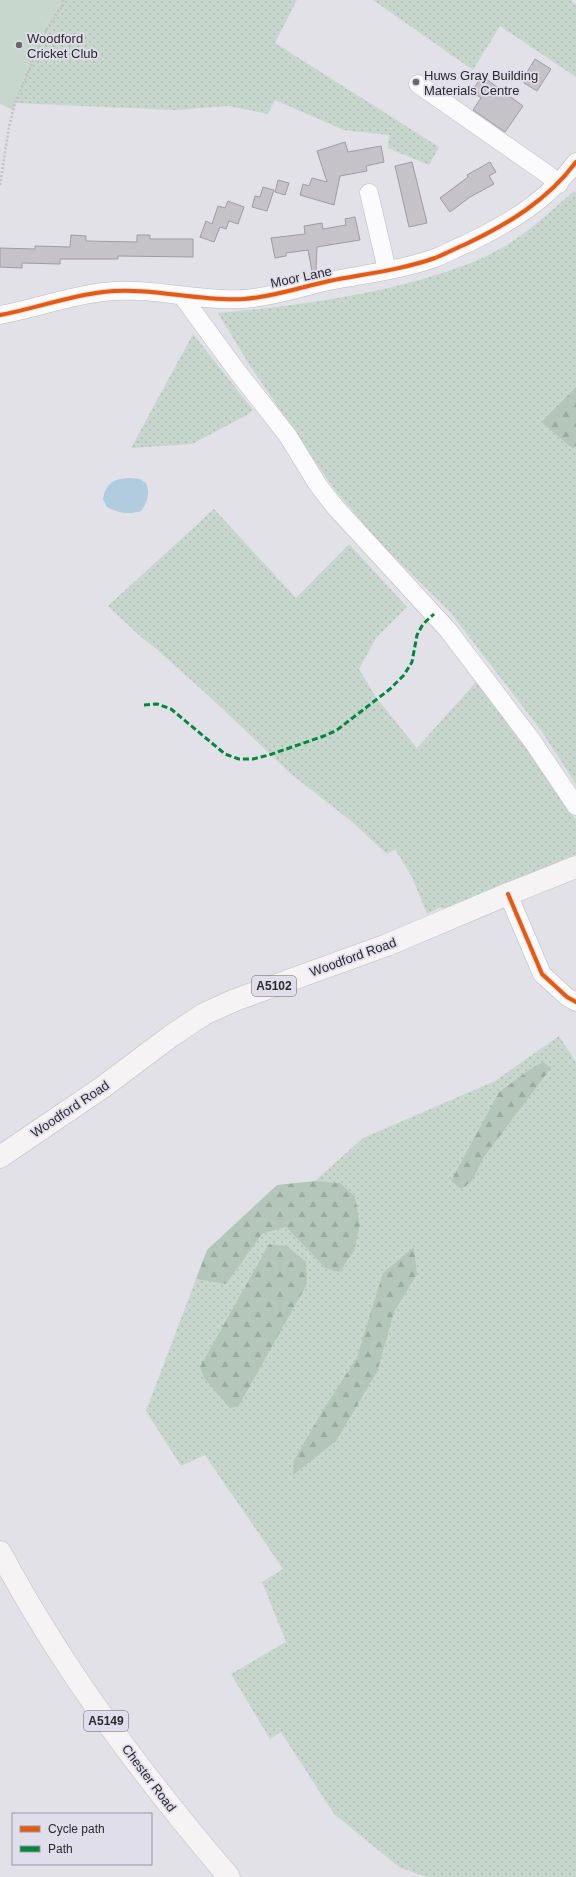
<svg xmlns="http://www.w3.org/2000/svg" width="576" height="1877" font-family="Arial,sans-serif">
<defs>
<pattern id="grass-dots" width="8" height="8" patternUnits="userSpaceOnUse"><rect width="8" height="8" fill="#c7d7cd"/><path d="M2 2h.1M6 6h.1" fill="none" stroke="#abb9b0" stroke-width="1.8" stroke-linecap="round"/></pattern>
<pattern id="forest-firs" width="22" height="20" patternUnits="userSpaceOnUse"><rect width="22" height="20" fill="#b4c6ba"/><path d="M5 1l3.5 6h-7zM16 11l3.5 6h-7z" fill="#9baaa0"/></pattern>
</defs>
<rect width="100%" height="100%" fill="#e2e1e8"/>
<path fill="url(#grass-dots)" d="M61 0H297L275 43 439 147 429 165 388 148 389 135 344 130 275 100 268 114 229 106 175 110 15 103C24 76 34 49 48 23 52 15 60 9 61 0Z
M373 0H572V2L576 4V77L500 26 473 70Z
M574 191 576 193V387L541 422 573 449 576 446V784L540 729 450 612 377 540 334 489 250 366 218 313C284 307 348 299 412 282 441 274 471 265 498 250 526 235 550 212 574 191Z
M193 334 253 410 247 415 192 444 131 448Z
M214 509 296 598 349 544 407 607 376 638 359 669 375 696 417 748 476 682 562 797 576 820V854L445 909 441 907 427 914 412 877 395 849 387 854 351 821 291 774 212 699 159 651 141 637 108 606Z
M559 1036 576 1062V1877H426L399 1867 334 1814 281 1732 270 1739 231 1674 286 1642 262 1582 283 1569 205 1455 181 1466 146 1411 196 1279 226 1283 262 1234 286 1227 325 1268 354 1251 360 1225 355 1196 340 1183 315 1181 363 1138 495 1081Z"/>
<path fill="url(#forest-firs)" d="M576 387V446L573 449 541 422Z
M543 1062 551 1068 484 1157 472 1181 461 1189 451 1181 499 1092 532 1068Z
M315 1181 340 1183 355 1196 360 1225 354 1251 339 1272 325 1268 286 1227 262 1234 226 1284 196 1279 207 1250 277 1185Z
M269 1244 287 1246 306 1262 307 1284 238 1407 230 1408 204 1378 200 1367Z
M414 1247 417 1274 394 1312 377 1372 336 1441 293 1475 294 1460 322 1412 357 1357 383 1273Z"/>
<path fill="#c7d7cd" d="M0 0H61C60 9 52 15 47 24 33 51 22 80 13 110L0 104Z"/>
<path fill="#b0ccde" d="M130 478 140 479 146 483C150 494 148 501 141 511 129 515 118 513 107 507L103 499C106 482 114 479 130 478Z"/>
<path fill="#c6c3c8" stroke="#9f9da1" d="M535 59 551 69 537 91 524 83 527 78 524 77Z
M482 76 523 106 505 132 473 110 481 98 472 91Z
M345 142 348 152 381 146 384 162 366 166 367 171 340 176 334 205 300 195 303 184 309 186 312 178 327 182 317 151Z
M412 162 427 223 409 227 395 166Z
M490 162 496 172 489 176 494 184 470 197 450 212 440 198 468 177 467 175Z
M278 180 289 183 285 195 275 192Z
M263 187 274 190 267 211 252 207 255 196 260 197Z
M228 201 244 207 238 224 229 221 226 229 220 227 214 242 200 237 206 221 212 224 218 206 225 208Z
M355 217 360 240 317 247 316 271H312L308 250 286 253V256L275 258 271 238 305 234 304 226 322 223 323 229 346 225 345 219Z
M71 235 86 236V241L137 242V235H150V239H193V257L118 256V259H60V264L22 263V268L0 267V248L35 249V246L70 247Z"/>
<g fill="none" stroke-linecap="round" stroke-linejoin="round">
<defs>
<path id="minor" d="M418 84 547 174 559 184
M369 193 387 270
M182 296 237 371 288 436 318 485 336 508 448 630 533 742 576 806
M0 315C34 309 68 296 103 292 150 286 197 302 244 299 273 297 301 287 329 281 364 274 401 270 435 258 445 254 456 248 466 244 508 224 548 200 576 162
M508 894 542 974 567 997 576 1002"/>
<path id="major" d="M0 1157 103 1087 171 1036 204 1014 235 1000 387 945 508 894 576 867
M0 1552C63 1670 143 1776 229 1877"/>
</defs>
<use href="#minor" stroke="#bbbabf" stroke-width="19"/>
<use href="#major" stroke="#bebec1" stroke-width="23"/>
<path stroke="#c3c2c4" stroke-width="2.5" stroke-dasharray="2 2" stroke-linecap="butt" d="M0 185 9 127 15 103 46 30 63 5V0"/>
<use href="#minor" stroke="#fbfafc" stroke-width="18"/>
<use href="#major" stroke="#f5f3f4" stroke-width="22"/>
<path stroke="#00873e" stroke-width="3" stroke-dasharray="6 3" stroke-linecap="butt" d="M144 705 157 704 171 709 225 754 239 759H253L269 755 324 736 337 730 390 689 404 675 412 662 417 635 423 624 434 614"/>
<defs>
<path id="cycleway" d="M0 315C34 309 68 296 103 292 150 286 197 302 244 299 273 297 301 287 329 281 364 274 401 270 435 258 445 254 456 248 466 244 508 224 548 200 576 162
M508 894 542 974 567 997 576 1002"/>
</defs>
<use href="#cycleway" stroke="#e1deeb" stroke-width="6"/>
<use href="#cycleway" stroke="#e8590c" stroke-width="4"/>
</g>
<g fill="#6a696f" stroke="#e1deeb" stroke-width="1.5">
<circle cx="19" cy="45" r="4"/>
<circle cx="416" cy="82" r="4"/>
</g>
<g text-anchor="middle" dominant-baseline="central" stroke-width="3.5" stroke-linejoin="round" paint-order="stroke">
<g fill="#e1deeb" stroke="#615f67" stroke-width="1">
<rect x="252" y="976" width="44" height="20" rx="3"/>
<rect x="84" y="1711" width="44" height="20" rx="3"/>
</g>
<g font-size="12" font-weight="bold" fill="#2a292e">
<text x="274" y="986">A5102</text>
<text x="106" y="1721">A5149</text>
</g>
<g font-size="13" fill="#2a292e" stroke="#e1deeb" text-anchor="start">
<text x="27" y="38">Woodford<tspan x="27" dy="15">Cricket Club</tspan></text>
<text x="424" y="75">Huws Gray Building<tspan x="424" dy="15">Materials Centre</tspan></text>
</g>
<g font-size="13" fill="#2a292e" stroke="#e1deeb">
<text transform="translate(301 277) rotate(-12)">Moor Lane</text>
<text transform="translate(353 957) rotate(-20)">Woodford Road</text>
<text transform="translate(70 1109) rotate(-34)">Woodford Road</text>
<text transform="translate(149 1778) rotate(53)">Chester Road</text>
</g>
</g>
<rect x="12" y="1813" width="140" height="52" fill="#e1deeb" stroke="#98969f"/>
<rect x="20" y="1826" width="20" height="6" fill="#e8590c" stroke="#98969f"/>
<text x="48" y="1833" font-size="12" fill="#2a292e">Cycle path</text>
<rect x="20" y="1846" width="20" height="6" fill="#00873e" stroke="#98969f"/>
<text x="48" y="1853" font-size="12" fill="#2a292e">Path</text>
</svg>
